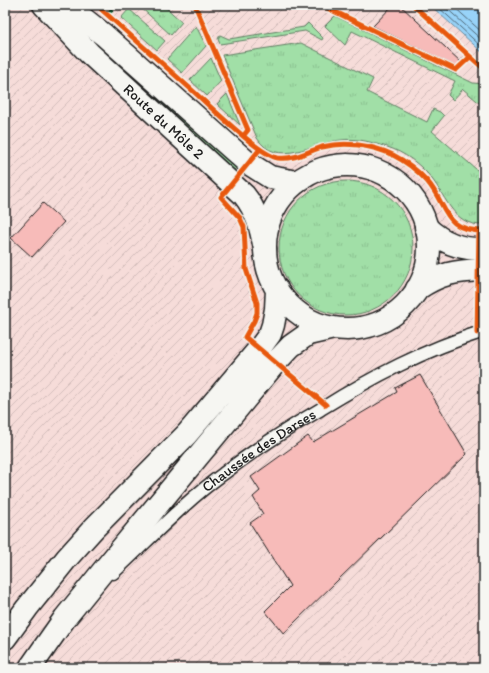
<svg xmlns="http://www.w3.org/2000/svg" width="489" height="673" font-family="Itim,sans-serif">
<defs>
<pattern id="industrial-furrows" width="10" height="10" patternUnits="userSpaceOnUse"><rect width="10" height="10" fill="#f6dcd9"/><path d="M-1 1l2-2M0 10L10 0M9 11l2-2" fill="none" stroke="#d2bcba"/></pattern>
<pattern id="grass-tufts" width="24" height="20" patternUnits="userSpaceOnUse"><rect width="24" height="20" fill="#a1dfa7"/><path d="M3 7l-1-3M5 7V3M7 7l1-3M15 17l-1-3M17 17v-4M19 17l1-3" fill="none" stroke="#8abf8f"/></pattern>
</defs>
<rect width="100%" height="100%" fill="#f6eae7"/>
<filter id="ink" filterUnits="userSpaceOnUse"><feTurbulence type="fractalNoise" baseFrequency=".025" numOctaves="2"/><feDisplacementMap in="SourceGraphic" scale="8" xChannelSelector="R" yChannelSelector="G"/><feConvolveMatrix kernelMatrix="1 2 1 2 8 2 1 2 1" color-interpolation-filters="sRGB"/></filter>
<g filter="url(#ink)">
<path fill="url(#industrial-furrows)" d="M5 5H430L484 54V668H5Z"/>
<path fill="url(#grass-tufts)" stroke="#5e7e62" d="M138 5H163L182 22 171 35Z
M129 9 165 41 157 50 121 18Z
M335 16 473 83 484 84V107L463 89 453 100 448 95 455 81 352 31 345 45 325 26Z
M308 23 323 38 322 40 305 31 220 44 218 39 220 35 229 39 304 27Z
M196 26 206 46 182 73 167 59Z
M87 32 238 166 232 173 82 38Z
M301 43 373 79 367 92 427 122 433 109 440 112 444 116 432 131 484 176V225C451 226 446 193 427 173 414 159 398 149 380 145 368 141 354 138 341 140 312 142 277 169 257 138L222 55Z
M211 58 221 81 207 96 190 80Z
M227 94 240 125 217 104Z
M279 248a67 67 0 1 1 134 0a67 67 0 1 1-134 0Z"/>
<path fill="#98d3f8" stroke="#668aa0" d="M430 5H484V54Z"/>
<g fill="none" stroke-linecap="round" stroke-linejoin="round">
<path stroke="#4e6574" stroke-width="1" d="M436 5 484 49
M443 5 484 42
M452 5 484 34"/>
</g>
<path fill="#f7bbb9" stroke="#1c1c1c" d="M393 5H400L462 63 459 68 373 26Z
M43 203 64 222 32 257 11 238Z
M420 375 467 454 294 623 284 634 265 611 290 586 250 523 263 514 253 497 260 491 251 477 308 436 313 442 397 392 395 388Z"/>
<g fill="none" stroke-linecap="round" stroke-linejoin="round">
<defs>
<g id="service">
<path id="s1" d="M113 573C149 540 183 503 223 474 254 450 287 429 321 409 374 376 424 350 484 331"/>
</g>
<g id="secondary">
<path id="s2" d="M44 5 89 53 244 195C257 211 261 229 265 249"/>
<path d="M66 5 104 35 248 163 270 177 297 182"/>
<path d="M426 227C443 243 461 250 484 249"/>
<path d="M417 289C441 273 455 271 484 270"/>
</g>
<path id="primary" d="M265 247a82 82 0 1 1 164 0a82 82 0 1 1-164 0Z
M5 638 27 608 67 558 94 528 187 434 259 349 270 334 273 325 276 309 277 289
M30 668 65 618 103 571 275 363 291 346 308 334 334 328"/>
</defs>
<use href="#service" stroke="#1c1c1c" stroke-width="15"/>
<use href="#secondary" stroke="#1c1c1c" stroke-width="25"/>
<use href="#primary" stroke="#1c1c1c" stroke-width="25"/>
<use href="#service" stroke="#f6f6f2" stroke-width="12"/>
<use href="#secondary" stroke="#f6f6f2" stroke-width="22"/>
<use href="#primary" stroke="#f6f6f2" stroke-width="22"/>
<path stroke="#00873e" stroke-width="4" stroke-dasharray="8 4" stroke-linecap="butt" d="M107 15 116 5"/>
<defs>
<path id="cycleway" d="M98 5 102 10C132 37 163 64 193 91 210 106 259 155 278 158 294 160 307 152 322 147 345 141 372 145 393 155 405 161 418 171 427 181 448 205 442 231 484 231
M195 5 248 130 244 135
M321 5 456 70 470 57
M413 5 484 69
M260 149 221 197 240 218 244 227 246 269 257 303V313L254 321 245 337 326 405
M477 333 479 231"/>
</defs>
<use href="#cycleway" stroke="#f6f6f2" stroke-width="8"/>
<use href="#cycleway" stroke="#e8590c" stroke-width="5"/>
</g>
</g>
<g text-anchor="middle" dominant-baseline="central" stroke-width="3" stroke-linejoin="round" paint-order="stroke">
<g font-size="15" fill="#1c1c1c" stroke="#f6f6f2">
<text stroke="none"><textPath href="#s2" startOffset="167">Route du Môle 2</textPath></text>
<text stroke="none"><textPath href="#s1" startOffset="191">Chaussée des Darses</textPath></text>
</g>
</g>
<rect width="489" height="673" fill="none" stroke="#f6f6f2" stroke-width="20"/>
<rect x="10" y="10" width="469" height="653" fill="none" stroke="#1c1c1c" stroke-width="1.5" filter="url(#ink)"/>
</svg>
